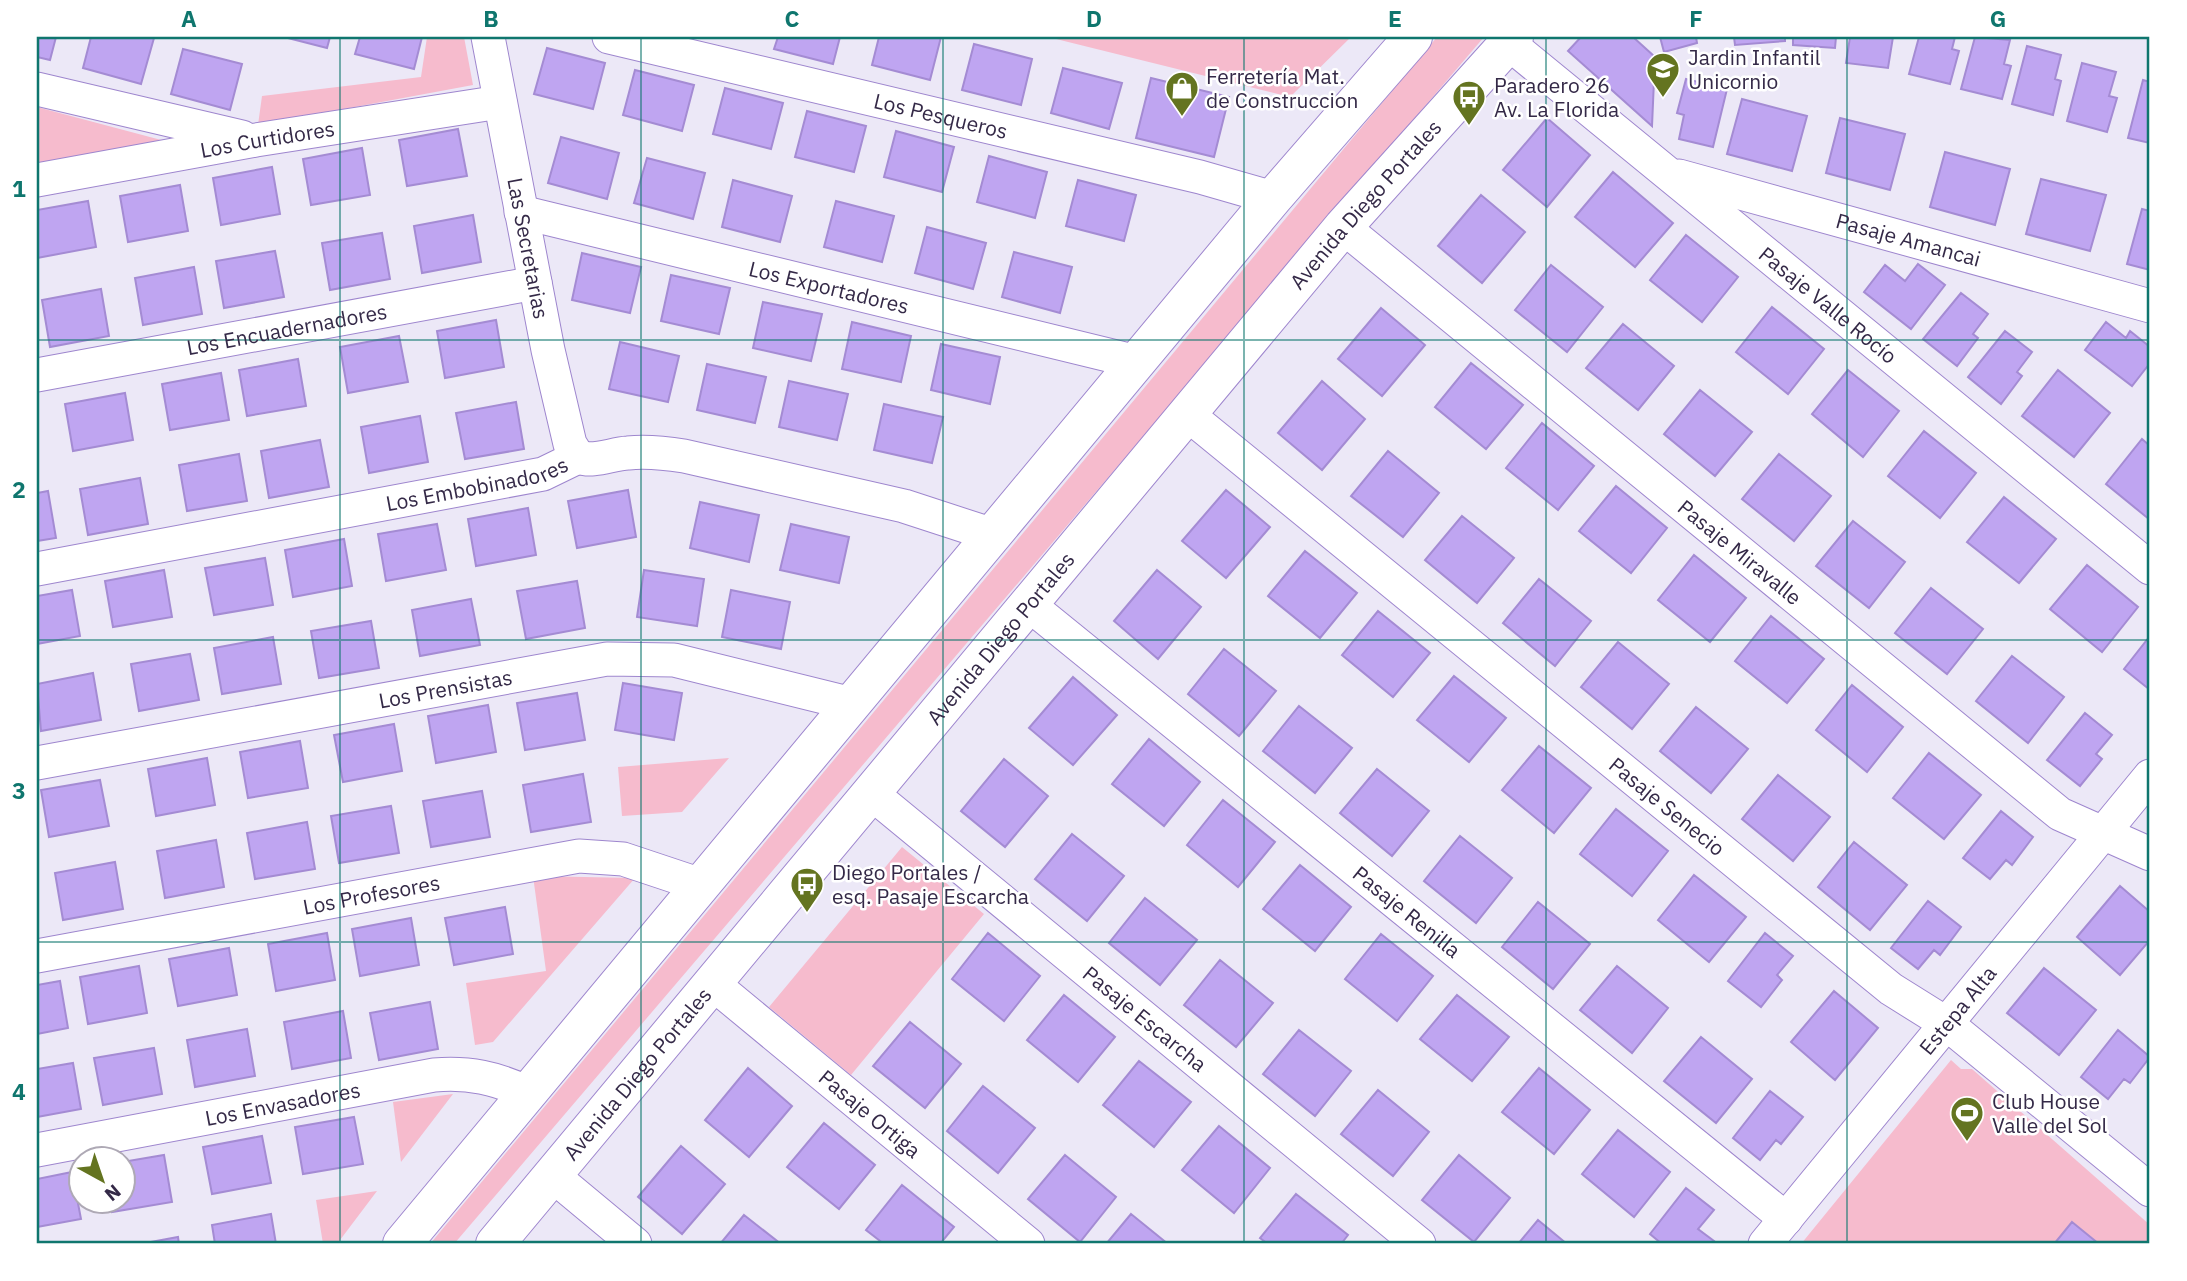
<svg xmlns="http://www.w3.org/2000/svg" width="2187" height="1281" font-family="'IBM Plex Sans',sans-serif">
<rect width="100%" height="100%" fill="#ece8f7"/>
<path fill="#f6bbcd" d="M427 37H464L473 85 258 125 262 96 421 77Z
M1048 37H1351L1290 97Z
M1437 37H1484L454 1244H430Z
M37 107 180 145 37 173Z
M729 758 682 812 622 816 618 767Z
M902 847 984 914 851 1075 769 1007Z
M533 876 635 878 493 1042 475 1045 466 983 546 971Z
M1951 1060 1961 1069H1972L2150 1225V1244H1801Z
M453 1094 401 1162 393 1102Z
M377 1191 337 1244H323L316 1200Z"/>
<path fill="#bfa5f1" stroke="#a48bd3" stroke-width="2" d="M37 37H56L50 60 37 57Z
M91 37 154 38 141 84 83 68Z
M284 37H330L327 48Z
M360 37H422L414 69 355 54Z
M778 37H840L833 64 774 49Z
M879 37H941L930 80 872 65Z
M1581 37H1633L1655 57 1652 126 1568 51Z
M1660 37H1696L1697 43 1664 52Z
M1734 37H1785V41L1735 45Z
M1793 37H1836L1835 48 1793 45Z
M1850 37H1893L1888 68 1846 63Z
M1919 37H1955L1952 49 1959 51 1950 84 1909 74Z
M1975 37 2010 40 2004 64 2011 66 2002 99 1961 89Z
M974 44 1032 59 1021 105 962 90Z
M2027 46 2061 55 2055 79 2061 81 2053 115 2012 104Z
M547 48 605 63 593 109 534 94Z
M183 49 242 64 230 110 171 94Z
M2082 63 2116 72 2109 96 2117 98 2107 132 2067 121Z
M1063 68 1122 83 1109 129 1051 113Z
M635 70 694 85 682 131 623 115Z
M1151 78 1229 97 1214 157 1136 138Z
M1686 79 1727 89 1713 147 1679 139 1684 115 1677 113Z
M2143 80 2150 82V143L2128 138Z
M725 88 783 103 771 149 713 134Z
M1742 99 1807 116 1792 171 1727 154Z
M807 111 866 126 854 172 795 157Z
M1547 118 1590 155 1547 207 1503 170Z
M1840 118 1905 134 1890 190 1826 173Z
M458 129 467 176 407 186 399 140Z
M896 131 954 147 942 192 884 177Z
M561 137 619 153 607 199 548 183Z
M362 148 370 195 311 205 303 159Z
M1945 152 2010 169 1995 225 1930 207Z
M989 156 1047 172 1035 218 977 202Z
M647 158 705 173 693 219 634 203Z
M272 167 280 214 221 225 213 178Z
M1613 172 1673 223 1635 267 1575 217Z
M2041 179 2106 195 2090 251 2026 234Z
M733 180 792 196 780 242 722 227Z
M1078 180 1136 195 1124 241 1066 226Z
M180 185 188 231 128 242 120 196Z
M1481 195 1525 232 1482 283 1438 246Z
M88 201 96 247 37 258V210Z
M836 201 894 216 882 262 824 247Z
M2142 209 2150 211V270L2127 264Z
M473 215 481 262 422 273 414 226Z
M927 227 986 243 973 289 915 273Z
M382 233 390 279 330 290 322 243Z
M1686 235 1738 277 1702 322 1650 280Z
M275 251 284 297 224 308 216 261Z
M1014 252 1072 267 1060 313 1002 297Z
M582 253 641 267 630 313 572 300Z
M1918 264 1945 285 1911 329 1864 292 1885 265 1905 281Z
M1551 265 1603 307 1567 352 1515 310Z
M194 267 202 314 143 325 135 278Z
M671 275 730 288 719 334 661 321Z
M101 289 109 336 50 347 42 300Z
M1961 293 1988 314 1973 334 1978 338 1957 366 1923 339Z
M763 302 822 314 811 361 753 348Z
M1772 307 1824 349 1788 394 1736 352Z
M1381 308 1425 345 1382 396 1338 359Z
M496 320 504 367 445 378 437 331Z
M852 322 911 336 901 382 842 369Z
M2106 322 2126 338 2130 331 2150 347V363L2132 386 2085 350Z
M1623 324 1674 366 1638 410 1586 368Z
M2005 331 2032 352 2017 372 2022 376 2001 404 1968 377Z
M399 336 408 382 348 393 340 347Z
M620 342 679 356 668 402 609 389Z
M941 344 1000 357 990 404 931 390Z
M298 359 306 406 247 416 239 370Z
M1471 363 1523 405 1486 449 1435 407Z
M707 364 766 377 755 423 697 410Z
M1848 370 1899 411 1863 457 1812 414Z
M2058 370 2110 413 2074 457 2022 416Z
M221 373 229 420 170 430 162 384Z
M789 381 848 394 837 440 779 427Z
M1322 381 1365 419 1322 470 1278 433Z
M1700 390 1752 432 1715 476 1664 434Z
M125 393 133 440 73 451 65 404Z
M516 402 524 449 465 459 456 413Z
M884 404 943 417 932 463 874 450Z
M420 416 428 462 369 473 361 427Z
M1542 423 1594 466 1558 510 1506 468Z
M1924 431 1976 473 1940 518 1888 476Z
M2142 439 2150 446V520L2106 484Z
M320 440 329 487 269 498 261 451Z
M1388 451 1439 493 1403 537 1351 496Z
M239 454 247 501 187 511 179 465Z
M1779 454 1831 496 1794 541 1742 499Z
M140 478 148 524 88 535 80 489Z
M1616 486 1667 528 1631 573 1579 531Z
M628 490 636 537 577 548 568 501Z
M1226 490 1270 527 1226 578 1182 541Z
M48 491 56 538 37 541V493Z
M2004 497 2056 539 2019 583 1967 542Z
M700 502 759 515 749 562 690 548Z
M528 508 536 555 476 566 468 519Z
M1462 516 1514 558 1477 603 1425 560Z
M1853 521 1905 562 1869 608 1816 566Z
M437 524 446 570 386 581 378 534Z
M791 524 849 537 839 583 780 570Z
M344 539 352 586 293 597 285 550Z
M1305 551 1357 593 1320 638 1268 596Z
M1694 555 1746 598 1710 642 1658 600Z
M265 558 273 605 214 615 205 568Z
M2087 565 2138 607 2102 652 2050 609Z
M164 570 172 617 113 627 105 581Z
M644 570 704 579 697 626 637 617Z
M1157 570 1201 607 1158 659 1114 621Z
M1539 579 1591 621 1555 666 1503 623Z
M577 581 585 628 526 639 517 591Z
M1931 588 1983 629 1947 674 1895 633Z
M72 590 80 636 37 644V596Z
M731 590 790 602 781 649 722 637Z
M471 599 480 645 420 656 412 610Z
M1378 611 1430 653 1393 697 1342 655Z
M1771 616 1824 659 1787 703 1735 661Z
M371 621 379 668 319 678 311 631Z
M2150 636V690L2124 669Z
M273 637 281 684 222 694 214 648Z
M1618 642 1669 684 1632 729 1581 687Z
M1224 649 1276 691 1239 736 1188 694Z
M190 654 199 700 139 711 131 664Z
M2012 656 2064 697 2028 743 1976 701Z
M93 673 101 720 41 731 37 684Z
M1454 676 1506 718 1469 762 1417 720Z
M1073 677 1117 715 1073 765 1029 728Z
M623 683 682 693 674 740 615 730Z
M1852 685 1903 727 1867 772 1816 730Z
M577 693 585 740 525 750 517 703Z
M488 705 496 752 436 763 428 716Z
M1299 706 1352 748 1315 793 1263 751Z
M1696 707 1748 749 1711 793 1660 751Z
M2085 713 2112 735 2096 754 2102 759 2080 786 2047 760Z
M394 724 402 771 343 782 334 735Z
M1149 739 1200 782 1164 826 1112 784Z
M300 741 308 788 248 798 240 752Z
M1539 746 1591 788 1554 833 1502 790Z
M1929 753 1981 795 1944 839 1893 798Z
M207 758 215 805 156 816 148 769Z
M1004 759 1048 796 1005 847 961 811Z
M1377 769 1429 811 1392 856 1340 813Z
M583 774 591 822 531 832 523 785Z
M1778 775 1830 817 1793 861 1742 819Z
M100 780 109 826 49 837 41 790Z
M482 791 490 837 431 847 423 801Z
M1223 800 1275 842 1238 887 1187 845Z
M391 806 399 853 339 863 331 816Z
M1616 809 1668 851 1632 896 1580 854Z
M2001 811 2033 837 2012 865 2006 860 1990 879 1963 858Z
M307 822 315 869 255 879 247 833Z
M1072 834 1124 876 1087 921 1035 879Z
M1460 836 1512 878 1476 923 1424 881Z
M216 840 224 887 165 898 157 851Z
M1854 842 1907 885 1870 930 1818 887Z
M115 862 123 909 63 920 55 873Z
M1300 865 1351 907 1315 951 1263 909Z
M1694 875 1746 917 1709 962 1658 920Z
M2120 886 2150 912V940L2120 975 2077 937Z
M1145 898 1197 940 1160 985 1109 943Z
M1928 901 1961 927 1940 955 1934 950 1918 969 1891 948Z
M1538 902 1590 944 1553 989 1502 947Z
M505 907 513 954 454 965 445 918Z
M411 918 419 965 360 976 352 929Z
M327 933 335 980 276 991 268 944Z
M988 933 1040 976 1004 1021 952 979Z
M1765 933 1793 956 1777 975 1782 980 1761 1007 1728 981Z
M1381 934 1433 976 1397 1021 1345 979Z
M229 948 237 995 178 1006 169 959Z
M1220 960 1273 1003 1236 1047 1184 1005Z
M139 966 147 1013 88 1024 80 977Z
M1617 966 1668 1008 1632 1053 1580 1010Z
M2044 968 2096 1010 2059 1055 2007 1013Z
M60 981 68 1028 37 1034V985Z
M1834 991 1878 1028 1835 1080 1791 1042Z
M1064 995 1115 1037 1078 1082 1027 1040Z
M1457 995 1509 1037 1472 1081 1420 1039Z
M430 1002 438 1049 379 1060 370 1013Z
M343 1011 351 1058 292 1069 284 1022Z
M910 1022 961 1064 925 1108 873 1066Z
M247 1029 255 1076 195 1087 187 1040Z
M1299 1030 1351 1071 1315 1116 1263 1074Z
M2118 1030 2150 1057 2130 1083 2124 1079 2108 1099 2081 1077Z
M1701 1037 1752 1079 1716 1123 1664 1081Z
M154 1048 162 1094 103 1105 94 1058Z
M1139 1061 1191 1102 1154 1147 1103 1105Z
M73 1063 81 1109 37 1117V1069Z
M748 1068 792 1106 749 1157 705 1120Z
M1539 1068 1590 1110 1554 1154 1502 1112Z
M983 1086 1035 1128 998 1173 947 1131Z
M1378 1090 1429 1132 1393 1176 1341 1134Z
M1770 1091 1803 1117 1781 1144 1776 1140 1760 1160 1733 1138Z
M354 1117 363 1164 303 1174 295 1127Z
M824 1123 875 1165 839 1209 787 1167Z
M1219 1126 1270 1168 1234 1213 1182 1170Z
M1618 1130 1670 1172 1634 1217 1582 1174Z
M262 1136 271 1183 212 1194 203 1147Z
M681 1146 725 1184 682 1234 638 1197Z
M164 1155 172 1202 112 1212 110 1200H122V1162Z
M1065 1155 1116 1197 1080 1242 1028 1199Z
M1459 1155 1510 1198 1474 1242 1422 1200Z
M72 1172 81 1219 37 1227V1179Z
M902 1185 954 1227 940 1244H884L866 1230Z
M1686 1188 1714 1210 1698 1229 1714 1241 1712 1244H1662L1650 1234Z
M1296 1194 1348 1235 1341 1244H1268L1260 1238Z
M271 1214 276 1244H215L212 1225Z
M1131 1214 1168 1244H1106Z
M744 1215 781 1244H720Z
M1538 1220 1567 1244H1518Z
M2072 1222 2099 1244H2054Z
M178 1237 179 1244H140Z"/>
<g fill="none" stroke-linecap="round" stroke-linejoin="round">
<defs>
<g id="street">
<path id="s1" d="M488 37 548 350 570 444 578 457"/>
<path id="s2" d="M609 37 1200 177 1273 198"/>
<path id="s3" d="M1507 42 2150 568"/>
<path d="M37 89 242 137"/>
<path id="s4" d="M1679 176 2150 306"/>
<path id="s5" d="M37 180 256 140 500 102"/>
<path id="s6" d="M521 212 1137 362"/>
<path id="s7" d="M1343 227 2060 814 2150 854"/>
<path id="s8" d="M37 375 535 283"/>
<path id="s9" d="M1187 414 1891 989 1947 1024 2150 1190"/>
<path d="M578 457C594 463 611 454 628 453 647 451 665 453 684 456L904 506 993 535"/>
<path id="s10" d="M37 569 543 474 578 457"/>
<path id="s11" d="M1028 604 1786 1219"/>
<path id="s12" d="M37 763 607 659 674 660 852 704"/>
<path id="s13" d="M871 793 1419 1244"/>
<path id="s14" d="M37 956 579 856 623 859 701 885"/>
<path id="s15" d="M712 983 1028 1244"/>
<path id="s16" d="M37 1150 434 1075C469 1072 496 1078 528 1093"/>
<path d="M552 1175 635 1244"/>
<path id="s17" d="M1765 1244 2150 776"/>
</g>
<g id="secondary">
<path d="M402 1244 1273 198 1413 37"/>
<path id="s18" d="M495 1244 1343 227 1514 37"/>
</g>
</defs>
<use href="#street" stroke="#9e86ce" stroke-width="35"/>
<use href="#secondary" stroke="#9e86ce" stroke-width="40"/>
<use href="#street" stroke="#fff" stroke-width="33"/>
<use href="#secondary" stroke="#fff" stroke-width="38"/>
</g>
<path fill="none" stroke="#0f766e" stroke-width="2" stroke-opacity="0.55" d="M340 37V1244M641 37V1244M943 37V1244M1244 37V1244M1546 37V1244M1847 37V1244M37 340H2150M37 640H2150M37 942H2150"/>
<defs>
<symbol id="school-pin" viewBox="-11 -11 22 30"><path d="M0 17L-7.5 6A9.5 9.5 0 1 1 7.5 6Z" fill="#647420" stroke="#fff"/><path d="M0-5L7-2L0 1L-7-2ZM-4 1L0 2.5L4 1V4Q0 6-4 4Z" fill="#fff"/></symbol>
<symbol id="shop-pin" viewBox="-11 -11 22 30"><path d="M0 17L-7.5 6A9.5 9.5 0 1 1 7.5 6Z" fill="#647420" stroke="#fff"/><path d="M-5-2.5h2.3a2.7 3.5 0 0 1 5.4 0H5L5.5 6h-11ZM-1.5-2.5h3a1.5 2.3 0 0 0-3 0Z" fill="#fff"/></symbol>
<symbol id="bus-pin" viewBox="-11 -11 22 30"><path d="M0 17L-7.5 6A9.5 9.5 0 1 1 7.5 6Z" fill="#647420" stroke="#fff"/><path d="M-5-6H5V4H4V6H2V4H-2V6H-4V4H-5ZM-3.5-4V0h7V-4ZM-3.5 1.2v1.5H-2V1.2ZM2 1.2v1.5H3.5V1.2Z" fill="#fff"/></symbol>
<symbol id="stadium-pin" viewBox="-11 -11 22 30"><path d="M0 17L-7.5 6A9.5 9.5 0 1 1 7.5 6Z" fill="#647420" stroke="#fff"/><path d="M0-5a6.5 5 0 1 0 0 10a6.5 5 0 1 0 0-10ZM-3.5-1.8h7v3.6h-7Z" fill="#fff"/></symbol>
</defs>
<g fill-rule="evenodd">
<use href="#school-pin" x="1644" y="50" width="38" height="52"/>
<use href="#shop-pin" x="1163" y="69" width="38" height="52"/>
<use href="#bus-pin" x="1450" y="78" width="38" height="52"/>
<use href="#bus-pin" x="788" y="865" width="38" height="52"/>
<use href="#stadium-pin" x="1948" y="1094" width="38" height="52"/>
</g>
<g text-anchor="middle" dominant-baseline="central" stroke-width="5" stroke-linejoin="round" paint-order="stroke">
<g font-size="21" fill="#342947" stroke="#fff" text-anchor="start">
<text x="1688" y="57">Jardin Infantil<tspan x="1688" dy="24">Unicornio</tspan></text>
<text x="1206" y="76">Ferretería Mat.<tspan x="1206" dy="24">de Construccion</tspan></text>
<text x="1494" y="85">Paradero 26<tspan x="1494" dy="24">Av. La Florida</tspan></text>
<text x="832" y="872">Diego Portales /<tspan x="832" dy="24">esq. Pasaje Escarcha</tspan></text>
<text x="1992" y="1101">Club House<tspan x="1992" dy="24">Valle del Sol</tspan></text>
</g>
<g font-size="21" fill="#342947" stroke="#fff">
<text stroke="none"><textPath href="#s2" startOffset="341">Los Pesqueros</textPath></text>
<text stroke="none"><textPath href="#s5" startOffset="234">Los Curtidores</textPath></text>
<text stroke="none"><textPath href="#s18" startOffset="1356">Avenida Diego Portales</textPath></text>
<text stroke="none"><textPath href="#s4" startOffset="238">Pasaje Amancai</textPath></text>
<text stroke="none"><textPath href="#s1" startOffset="215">Las Secretarias</textPath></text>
<text stroke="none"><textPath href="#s6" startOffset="317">Los Exportadores</textPath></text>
<text stroke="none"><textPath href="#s3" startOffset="415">Pasaje Valle Rocío</textPath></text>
<text stroke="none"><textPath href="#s8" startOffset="254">Los Encuadernadores</textPath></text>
<text stroke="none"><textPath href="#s10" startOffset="448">Los Embobinadores</textPath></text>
<text stroke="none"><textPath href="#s7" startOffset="513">Pasaje Miravalle</textPath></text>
<text stroke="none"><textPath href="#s18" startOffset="789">Avenida Diego Portales</textPath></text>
<text stroke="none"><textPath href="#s12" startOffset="415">Los Prensistas</textPath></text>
<text stroke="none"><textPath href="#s9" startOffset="620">Pasaje Senecio</textPath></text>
<text stroke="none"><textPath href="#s14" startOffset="340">Los Profesores</textPath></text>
<text stroke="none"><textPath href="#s11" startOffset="488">Pasaje Renilla</textPath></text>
<text stroke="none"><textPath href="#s17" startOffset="303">Estepa Alta</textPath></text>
<text stroke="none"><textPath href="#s13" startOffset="355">Pasaje Escarcha</textPath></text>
<text stroke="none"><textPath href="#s18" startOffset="222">Avenida Diego Portales</textPath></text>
<text stroke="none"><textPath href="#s16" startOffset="250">Los Envasadores</textPath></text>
<text stroke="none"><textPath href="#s15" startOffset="205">Pasaje Ortiga</textPath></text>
</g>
</g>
<rect width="2187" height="1281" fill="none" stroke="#ffffff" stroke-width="77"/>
<g transform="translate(102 1180) rotate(140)"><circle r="33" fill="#ffffff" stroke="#aea9b5" stroke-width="2"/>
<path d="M0-5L12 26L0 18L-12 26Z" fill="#647420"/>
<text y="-10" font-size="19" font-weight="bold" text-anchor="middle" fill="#342947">N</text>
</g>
<rect x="38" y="38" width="2110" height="1204" fill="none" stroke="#0f766e" stroke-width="2.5"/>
<g font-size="23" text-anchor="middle" font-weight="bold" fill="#0f766e">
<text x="189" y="27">A</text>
<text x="491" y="27">B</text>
<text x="792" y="27">C</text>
<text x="1094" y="27">D</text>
<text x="1395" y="27">E</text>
<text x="1696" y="27">F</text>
<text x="1998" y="27">G</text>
<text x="19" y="197">1</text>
<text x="19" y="498">2</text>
<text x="19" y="799">3</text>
<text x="19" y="1100">4</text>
</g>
</svg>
